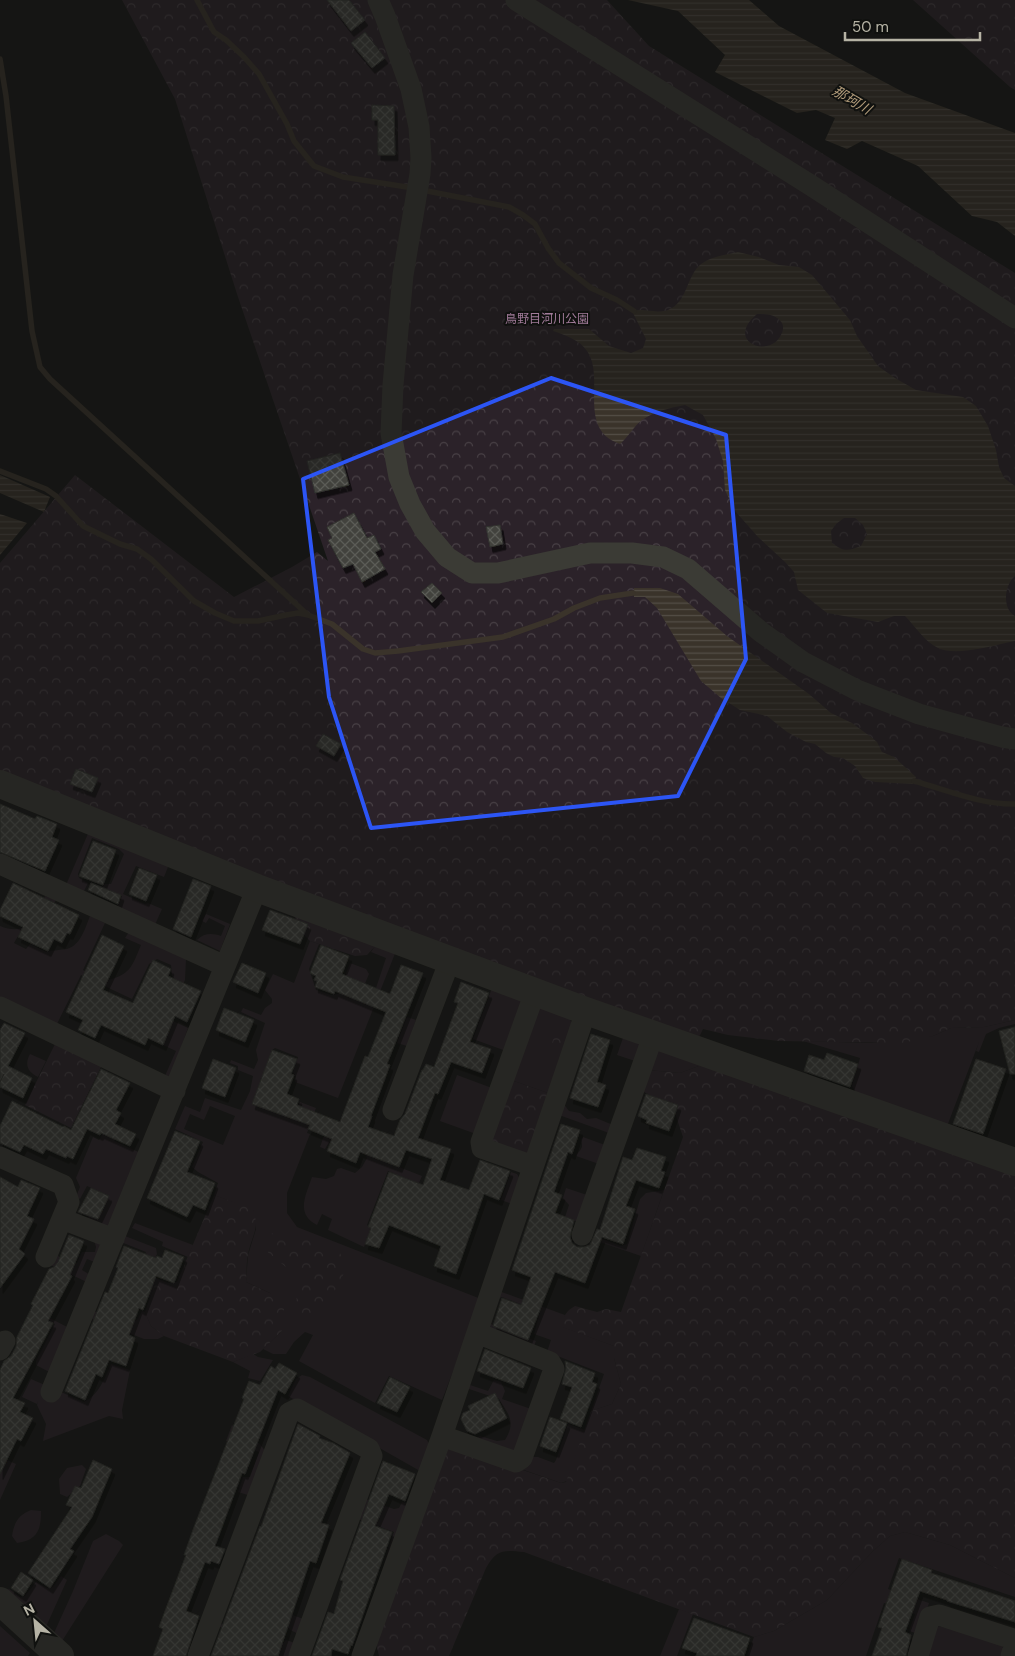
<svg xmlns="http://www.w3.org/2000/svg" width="1015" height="1656" font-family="'DM Sans','Noto Sans JP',sans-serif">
<defs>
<pattern id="forest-crowns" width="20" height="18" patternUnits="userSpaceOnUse" patternTransform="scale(1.25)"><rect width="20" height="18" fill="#2b2229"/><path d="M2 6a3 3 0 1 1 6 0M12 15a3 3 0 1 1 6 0" fill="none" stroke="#484045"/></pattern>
<pattern id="water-rules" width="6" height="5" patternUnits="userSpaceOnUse" patternTransform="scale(1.25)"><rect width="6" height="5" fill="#3a332a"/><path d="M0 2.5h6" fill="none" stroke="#544e46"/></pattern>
<pattern id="building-cross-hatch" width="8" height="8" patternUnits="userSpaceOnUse" patternTransform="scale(1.25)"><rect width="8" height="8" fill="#42433e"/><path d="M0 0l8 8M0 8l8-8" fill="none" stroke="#5b5c57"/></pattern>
<filter id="shadow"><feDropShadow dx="3" dy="5.5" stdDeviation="0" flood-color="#0009"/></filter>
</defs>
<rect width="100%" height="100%" fill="#151614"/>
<path fill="#2b2229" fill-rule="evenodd" d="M90 829 170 862 164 877 136 866 123 894 145 904 148 903 162 909 154 927 116 910 122 896 102 887 105 884H111L124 854 119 849 92 838 78 874 79 878 88 883 83 893 66 885Z
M45 896 56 900 49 911 43 915 32 935 21 931 14 943 26 949 30 944 46 952C54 950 60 950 67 949 81 945 85 928 90 916L105 923 83 970 104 981C130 975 131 969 141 945L125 938 129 932 183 955 186 959 185 980 171 1010 163 1007 176 980 172 976 171 965 157 959 149 964 132 999 81 975 56 1026 0 999V926C27 937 37 918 45 896Z
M206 914 230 924 220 951 197 940C204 933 212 933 221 936L225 926 209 918 206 923 202 921Z
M310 941 319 944 309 969 316 990 331 995 338 994 350 963 366 969 369 974 358 1000 376 988 386 958 371 952 375 946 396 951 338 1098 295 1082 296 1077 293 1072 298 1057 275 1048 272 1050 253 1103 291 1118 300 1102 316 1108 307 1133 310 1134 287 1193V1213L297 1227 481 1299 442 1400 389 1376 375 1403 299 1361 313 1335 305 1332 294 1342 286 1354H273L263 1349 282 1331 270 1293 246 1282 248 1255 256 1229 253 1210 214 1195 218 1183 198 1172 192 1167 203 1142 175 1129 185 1106 200 1112 205 1098 241 1110 250 1091 253 1076 238 1070V1066L230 1063 231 1060 254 1069 258 1060 256 1050 265 1023 241 1012 243 1008 261 1015 265 1008 272 1003V999L265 990 273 974 294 983ZM210 1106 235 1116 223 1145 184 1129 190 1114 204 1120Z
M492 988 521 998 522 1005 506 1051 473 1039Z
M543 1005 568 1014 572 1024 548 1093 511 1080 535 1010Z
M407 1017 416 1020 407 1046 397 1043Z
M1015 1020V1024L999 1028 986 1034 979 1052 976 1051 979 1042 946 1129 852 1097 855 1091 852 1086 860 1058 803 1041 872 1043 933 1036 951 1028 984 1027Z
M173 1021 188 1028 170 1078H164L176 1051 163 1045Z
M624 1035 637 1040 640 1048 635 1061 617 1055Z
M662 1048 707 1063 680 1073 648 1070 654 1052Z
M30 1054 46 1061 38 1077C28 1072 24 1065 30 1054Z
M457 1075 492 1088 476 1134 440 1121Z
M563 1103 569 1111 580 1113 587 1119 596 1118 613 1125 609 1133 559 1115Z
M109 1125 118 1129 114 1141 143 1154 106 1229 70 1211 80 1187 76 1178 93 1137 99 1140ZM87 1186 109 1196 90 1213 87 1219 71 1211 78 1198 80 1199Z
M326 1130 378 1152 376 1158 422 1176 413 1197 411 1181 388 1171 367 1225 371 1228 364 1247 328 1230 332 1219 322 1214 317 1225C295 1214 306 1195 312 1177L326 1179 334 1176 337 1169 341 1168 355 1173 362 1167 367 1158 364 1152 334 1140 329 1142 325 1149 320 1147Z
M583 1137 605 1145 599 1164 576 1156C580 1149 584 1149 581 1140Z
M511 1172 517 1174 520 1179 512 1204 501 1200Z
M566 1188 587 1195 578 1222 565 1217 569 1205 563 1198Z
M664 1190 641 1256 597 1241 599 1238 621 1246 627 1244 640 1199 646 1193Z
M135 1223 193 1245 188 1257 162 1246 163 1242 132 1228Z
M125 1236 156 1248 157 1254 149 1271 153 1277 170 1284H155L150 1297 132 1289 146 1252 121 1242Z
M102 1239 97 1263 87 1259 82 1270 92 1276 89 1283 48 1264 57 1253 59 1257 73 1264 77 1263 82 1252H95L96 1247 94 1240Z
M496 1290 565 1315 563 1327 614 1346V1358L621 1384 612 1404 591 1411 604 1374 547 1352 551 1340 534 1334 540 1312 502 1297 498 1299 491 1324 536 1341 533 1348 487 1332Z
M92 1311 131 1321 137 1320 142 1311 145 1312 151 1326 164 1336 158 1339H144L88 1317Z
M46 1316 69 1328 53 1374 36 1365V1361L55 1324 45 1318Z
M253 1354 258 1357 273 1360 260 1381 248 1378 250 1371 233 1362Z
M111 1364 130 1370 122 1410 123 1419 109 1416 43 1441 46 1424 37 1405 38 1401 37 1404 22 1397 31 1379 84 1402C99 1394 104 1380 111 1364Z
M302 1375 310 1377 427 1440 430 1446 420 1471 288 1396 296 1379Z
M494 1380 501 1382 505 1391 502 1399 534 1410 513 1454 473 1440 480 1436 497 1441 505 1440C516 1422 509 1415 499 1399L466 1388 467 1384 488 1391Z
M568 1424 585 1430 567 1481 561 1483 521 1469 531 1457H538L554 1463 556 1460Z
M232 1425 247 1438 259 1443 266 1452 251 1496 238 1492 243 1477H250L259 1452 226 1441Z
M7 1460 16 1464 0 1500V1471Z
M82 1465 86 1469 80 1486 67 1497 60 1494 59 1479 67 1468Z
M365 1499 394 1509 399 1508 402 1502 409 1504 388 1566 384 1564 394 1532 358 1519Z
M31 1510 41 1511C41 1531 37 1540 17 1543L12 1536C14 1523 18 1515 31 1510Z
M905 1532 950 1545 1015 1578V1597L899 1558 888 1589 929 1603 919 1634 909 1631 915 1614 884 1603 866 1656H747L754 1637 774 1631 827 1600 873 1551 890 1536Z
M106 1534 119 1541 123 1545 62 1641 54 1633 73 1591 93 1541Z
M61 1576 67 1580 45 1629 4 1592 9 1589 20 1597 25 1596 36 1582 47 1588 53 1587Z
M255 1601 306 1620 301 1635 290 1630 287 1626 281 1645 286 1640 298 1644 294 1656H279L248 1646 250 1637 215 1625 216 1623 225 1625Z
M679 1609 693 1614 677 1656H660Z
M933 1625 1002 1640 1004 1656H924Z
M0 1626 30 1653 28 1656H0Z"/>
<path fill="url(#forest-crowns)" d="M122 0H607L649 46 1015 273V1020L984 1027 951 1028 933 1036 903 1043 779 1041 728 1035 703 1029 697 1041 379 942 367 955 355 956 310 941 302 933 291 908 0 778V563L75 475 234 597 292 567 317 552 328 561 238 297 175 99Z
M913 0H1015V90L1010 87Z
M559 1030 564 1031 566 1036 559 1057C554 1057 552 1055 550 1051L555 1032Z
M56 1042 102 1065 71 1128 25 1105Z
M707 1063 1015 1169V1578L950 1545 905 1532 890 1536 873 1551 827 1600 774 1631 754 1637 524 1552C503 1550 497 1549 486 1568L449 1656H379L376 1643 448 1448 455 1447 561 1483 566 1482 591 1411 612 1404 621 1384 614 1358V1346L562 1327C563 1316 566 1311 575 1306L597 1312 606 1309 621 1312 683 1137 673 1107 642 1091 648 1070 680 1073Z
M511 1080 548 1093 529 1152 522 1156 494 1145 490 1139Z
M214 1195 253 1209C260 1229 252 1235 248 1254 246 1263 247 1273 246 1282L274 1295 284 1309 282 1331 260 1352 233 1362 164 1336 151 1326 145 1312 155 1284 177 1282Z
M268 1233 300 1236 326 1250 340 1253 346 1267 341 1281 317 1318 302 1321C292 1306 296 1296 304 1280L301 1268H287L264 1249Z"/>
<path fill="url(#water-rules)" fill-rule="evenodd" d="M628 0H749L779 26 905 93 1015 133V236L997 222 972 216 918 166 862 141 847 149 825 140 835 118 816 110 797 113 715 72 725 55 678 11Z
M738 252 759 257 779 265 799 267 812 275 850 320 857 336 878 366 895 378 916 390 963 397 976 406 988 426 996 450 999 467 1004 478 1015 486V576C1004 585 1002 609 1015 616V641C995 645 956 657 938 648 925 642 915 626 905 616H894L878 622 827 613 798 590 794 572 785 562 758 537 735 511 725 490 723 461 716 439 703 415 685 405C670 408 655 411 642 420 634 426 628 437 620 444 576 429 606 378 587 351 580 340 565 335 553 331L554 329H589L609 346 631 353 643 348 646 339 633 313 634 311C644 308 656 314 668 310 688 302 686 276 701 264 712 256 725 255 738 252ZM757 314C766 314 776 314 782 323 784 327 783 331 781 335 769 359 724 342 757 314ZM844 518H855L863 525 867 534 861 546C848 551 844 552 832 543L831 531 836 524Z
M0 475 50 497 44 512 0 493Z
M0 514 27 523 0 555Z
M634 588H660L678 594 727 636 809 694 831 713 852 723 871 737 877 742 882 752 894 757 916 777 913 784 875 782 863 778 855 766 843 758 834 757 826 753 815 744 806 742 787 732 767 716 740 710 721 698 701 681 657 608 645 597H634Z"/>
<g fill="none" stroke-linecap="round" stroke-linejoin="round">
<path stroke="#3a332a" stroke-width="5.5" d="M197 0 214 32 226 40 244 57 259 74 287 124 294 141 314 166 343 177 413 188
M0 59 6 96 32 331 40 367 50 379 308 615
M422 190 509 207 523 215 535 224 548 248 559 263 591 288 617 300 634 311
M0 471 46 489 56 496 83 526 120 544 137 549 151 559 194 601 215 613 234 621H258L286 615 298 613 308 615 332 624 363 649 375 653 398 651 503 637 554 619 574 608 600 598 633 593
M914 781C947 790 981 805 1015 804"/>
</g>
<path fill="url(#building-cross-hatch)" stroke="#31322e" filter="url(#shadow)" d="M327 0H349L365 20 351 31Z
M365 32 385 58 372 68 351 43Z
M372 105 394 106 395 155H378V120H372Z
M340 453 349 485 315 493 307 461Z
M354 513 367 538 374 535 381 549 375 552 385 569 362 582 353 564 343 568 328 540 332 538 327 527Z
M500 525 503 544 490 547 486 527Z
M432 583 442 593 432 603 421 592Z
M323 734 341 744 334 756 316 746Z
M76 769 98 778 92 792 70 784Z
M0 804 35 819 37 816 57 824 52 837 59 840 45 871 0 852Z
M93 841 116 850 103 885 79 876Z
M139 868 157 875 146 901 129 894Z
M193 879 211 886 191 937 173 929Z
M13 883 79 915 70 934 67 933 62 943 54 939 48 951 18 937 23 927 0 916V910Z
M91 883 121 895 118 904 88 890Z
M270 910 308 924 300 944 262 930Z
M102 935 124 946 103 990 133 1003 153 960 171 969 168 976 201 991 187 1022 175 1016 163 1045 148 1038 145 1045 101 1025 95 1038 78 1030 83 1020 66 1012Z
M321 945 349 956 342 974 390 994 401 965 423 973 387 1064 390 1065 371 1116H372L368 1127 394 1136 400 1120 405 1114 422 1070H423L426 1064 434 1067 458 1003 454 1002 461 982 489 993 470 1042 491 1049 482 1073 451 1062 438 1094 435 1093 418 1138 451 1149 440 1180 469 1190 480 1160 510 1171 499 1200 484 1194 456 1274 434 1266 441 1246 389 1225 379 1248 365 1244 371 1228 368 1227 389 1172 423 1185 432 1159 406 1150 399 1167 360 1152 356 1163 327 1151 332 1139 308 1129 310 1125 252 1104 272 1050 297 1059 291 1074 294 1075 287 1094 299 1099 297 1105 340 1122 365 1056 368 1057 386 1012 335 991 334 994 315 987 317 981 314 980 316 976 310 973Z
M242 963 266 973 258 993 233 982Z
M224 1008 254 1020 245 1042 216 1030Z
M4 1023 25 1033 8 1066 32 1078 23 1098 0 1087V1082L4 1074 0 1082V1030Z
M1015 1027V1074H1010L999 1031Z
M591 1034 610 1040 597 1082 606 1085 598 1107 570 1098Z
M827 1053 858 1064 850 1087 804 1071 809 1055 824 1060Z
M213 1059 236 1068 225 1097 202 1088Z
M976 1059 1006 1069 983 1134 953 1124Z
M101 1069 130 1083 116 1110 121 1113 115 1124 136 1134 130 1146 101 1133 100 1135 87 1129 73 1159 67 1156 66 1158 46 1149 43 1154 24 1145 20 1152 0 1143V1126L12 1101 63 1127 64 1126 71 1130Z
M646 1094 678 1105 669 1131 646 1123 647 1120 638 1116Z
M561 1124 580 1130 572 1154 568 1152 554 1192 562 1195 555 1213 574 1220 570 1237 572 1243 577 1247H584L590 1245 597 1229 600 1230 623 1157 632 1160 637 1148 666 1157 661 1171 665 1172 659 1188 636 1180 626 1206 635 1209 623 1244 602 1237 585 1283 555 1272 528 1340 493 1326 502 1298 521 1305 531 1277 512 1270Z
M175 1131 200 1141 187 1172 215 1183 205 1210 193 1205 187 1217 147 1198Z
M0 1177 18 1187 21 1180 40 1188 27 1216 34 1219 19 1249 25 1254 0 1288Z
M91 1188 109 1196 98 1219 78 1212Z
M69 1235 84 1241 70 1275 72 1276 48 1321 53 1323 13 1398 25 1403 20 1412 33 1418 21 1441 17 1439 0 1474V1370L4 1361 11 1356 16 1347 17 1337 33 1305 31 1304 49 1269 54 1267 58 1262Z
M124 1246 156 1258 157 1256 162 1258 165 1250 184 1257 174 1283 156 1276 143 1310 139 1308 129 1335 135 1338 126 1366 109 1360 102 1377 96 1374 85 1400 65 1391 105 1292 108 1293 118 1268 116 1267Z
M485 1349 531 1368 523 1388 477 1371Z
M565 1361 595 1373 592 1382 597 1384 581 1427 560 1419 572 1387 562 1384 566 1368Z
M279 1363 297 1373 285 1394 278 1390 245 1474 242 1473 215 1546 225 1549 219 1564 211 1561 210 1564 205 1562 186 1611 199 1616 186 1656H153L163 1629 159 1627 186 1555H184L194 1527 244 1399 242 1398 249 1381 260 1385 271 1366 275 1369Z
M390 1377 410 1387 397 1412 377 1403Z
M495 1393 507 1418 475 1434 467 1431 461 1419 463 1413 470 1410 468 1406Z
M550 1417 567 1423 556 1452 540 1446Z
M298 1424 320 1436 319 1438 333 1443 350 1453 321 1523 329 1525 316 1563 310 1561 278 1656H211L260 1526 261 1527Z
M93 1460 112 1469 92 1517 70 1549 74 1551 50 1588 28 1573 72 1507 66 1505 75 1486 81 1488Z
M383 1461 415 1474 405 1501 389 1494 375 1526 392 1532 352 1646 351 1645 348 1654 332 1649 331 1656H312L328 1612 334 1614 343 1581 340 1580Z
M902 1559 932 1570 931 1573 1015 1601V1622L947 1601V1600L920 1591 905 1632 911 1635 906 1656H872L882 1628 878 1627Z
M21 1572 33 1580 23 1596 11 1588Z
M694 1618 750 1638 744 1656H696L697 1653 682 1648Z"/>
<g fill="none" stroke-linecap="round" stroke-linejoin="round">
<path stroke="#3b3b35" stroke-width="21" d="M378 0 385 16 411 89 419 127 421 158 420 174 403 275 393 385 391 433 399 477 410 504 425 531 447 557 472 573H498L590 553H632L663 557 688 569 761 632 803 662 857 690 919 714 1002 737 1015 739
M516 0 812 186 1015 318
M0 864 225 966
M0 1007 175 1091
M393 1110 450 960
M0 1157 63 1185 69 1202 46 1257
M533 1166 482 1148 481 1142 535 992
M62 1219 114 1239
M582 1235 653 1036
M0 1350 5 1341
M51 1392 257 888
M442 1436 516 1462 522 1458 554 1369 550 1362 477 1333
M198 1656 289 1413 297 1409 369 1449 372 1456 299 1656
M362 1656 442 1436 586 1011
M918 1656 930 1617 939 1615 1010 1638 1014 1646 1011 1656"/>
<path stroke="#3b3b35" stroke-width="28" d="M0 784 257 888 586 1011 1015 1162
M0 1601 60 1656"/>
</g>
<path d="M0 0H1015V1656H0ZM551 378 726 435 746 659 678 796 371 828 329 697 303 479Z" fill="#151614" fill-opacity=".55" fill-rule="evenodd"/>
<path fill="none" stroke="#2c55f5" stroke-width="4" stroke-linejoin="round" d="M551 378 726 435 746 659 678 796 371 828 329 697 303 479Z"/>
<g text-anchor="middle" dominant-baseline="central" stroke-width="4" stroke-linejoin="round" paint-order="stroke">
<g font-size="12" fill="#a27c9a" stroke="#10110f">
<text x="547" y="319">鳥野目河川公園</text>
</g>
<g font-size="14" font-style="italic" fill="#b29c7b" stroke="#10110f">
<text transform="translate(852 100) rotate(30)">那珂川</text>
</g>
</g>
<g transform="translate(35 1621) rotate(333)" stroke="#10110f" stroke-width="4" paint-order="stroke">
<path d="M0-4L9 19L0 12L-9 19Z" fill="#b6b3a5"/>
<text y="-8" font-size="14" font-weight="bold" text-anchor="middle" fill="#b6b3a5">N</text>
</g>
<path d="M845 32v8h135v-8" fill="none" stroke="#b6b3a5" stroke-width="2.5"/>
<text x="852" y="32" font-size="15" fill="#b6b3a5" stroke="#10110f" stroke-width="4" paint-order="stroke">50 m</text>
</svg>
